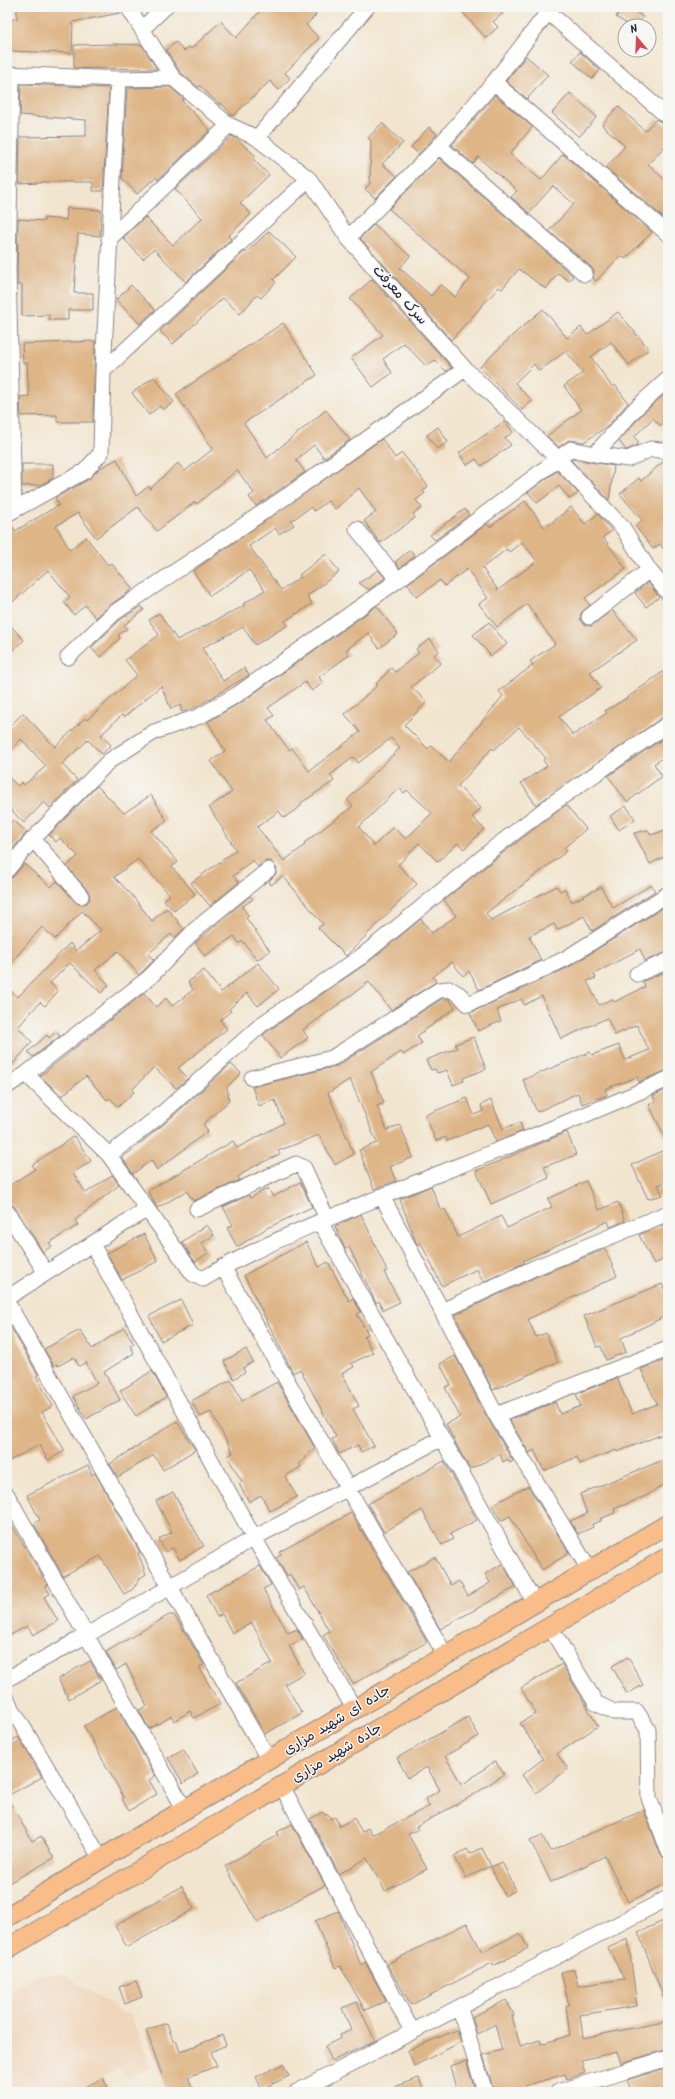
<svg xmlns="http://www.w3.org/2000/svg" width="675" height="2099" font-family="Kalam,'Playpen Sans Arabic',sans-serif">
<rect width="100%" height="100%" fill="#f6f6f2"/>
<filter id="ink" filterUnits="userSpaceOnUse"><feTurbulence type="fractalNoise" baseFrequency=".025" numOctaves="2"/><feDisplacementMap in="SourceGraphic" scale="8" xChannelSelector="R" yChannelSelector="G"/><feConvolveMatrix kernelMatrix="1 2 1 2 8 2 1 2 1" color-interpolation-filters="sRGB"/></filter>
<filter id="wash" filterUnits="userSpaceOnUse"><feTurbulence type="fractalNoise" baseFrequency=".012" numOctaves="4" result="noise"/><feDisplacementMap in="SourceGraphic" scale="16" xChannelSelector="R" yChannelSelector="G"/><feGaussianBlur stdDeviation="0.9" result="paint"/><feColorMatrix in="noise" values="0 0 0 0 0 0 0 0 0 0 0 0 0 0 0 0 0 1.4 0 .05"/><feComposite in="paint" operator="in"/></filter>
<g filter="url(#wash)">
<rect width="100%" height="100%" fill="#f2e5cf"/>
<path fill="#f0d6bc" d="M60 1973 111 2004 120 2013H129L152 2066 129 2078 119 2068 72 2092H7V1994L31 1976Z"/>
<g id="blocks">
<path fill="#deb587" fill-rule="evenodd" d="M17 7H119L120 13 73 22 72 53 7 51V19H17Z
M264 7H308L316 15 306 25 319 38 285 73 290 78 279 90 270 81 233 116 221 103 220 105 200 86 198 87 180 72 166 50 176 42 184 51 189 47 191 49 221 21 236 38Z
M458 7H510L493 22 498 27 486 38Z
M623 7H628L643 17 637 26H630L616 17Z
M114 44 142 45 157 69 74 68V45Z
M580 52 600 70 592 79 572 61Z
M526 56 548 75 527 99 506 81Z
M21 84 109 88 103 191H93V182H41V183L19 184 20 137 86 136V120L20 115Z
M170 87 184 99 182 101 210 130 158 180 156 177 137 194 122 178 127 88Z
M570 93 597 117 579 137 552 113Z
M495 95 532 127 510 154 541 180 563 154 652 232 625 259 621 255 596 281 593 278 594 271 591 267 549 231 574 204 553 186 529 213 511 197 517 191 478 157 473 164 452 145Z
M618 106 645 131 656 119 668 126V143L648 164 668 183V216L665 219 606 168 625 146 602 125Z
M382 123 403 143 382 164 397 176 375 198 365 189 370 183 371 141 368 138Z
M429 127 437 134 419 154 411 147Z
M232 136 237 139 256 156 253 159 269 175 240 203 251 214 228 236 231 239 186 282 154 249 143 259 123 238 145 217 173 245 202 218 175 189Z
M439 158 573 276 569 281 558 273 546 289 519 269 502 289 499 287 451 340 360 238 374 224 410 256 400 268 431 296 441 284 455 297 470 279 389 209Z
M67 208 101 210 100 236 78 234 74 293H93V310H68V320H49V315L22 316V285H17L18 219 44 221V218L66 220Z
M269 231 296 257 273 280 276 282 261 298 257 295 240 314 223 298 173 344 160 331 245 251 246 253Z
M372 279 452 368 446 371 435 360 426 366 404 343 383 359 392 373 373 387 351 358 383 335 350 299Z
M131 285 155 310 140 324 116 300Z
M543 309 567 338 581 327 587 335 618 312 649 349 629 365 611 342 591 357 612 387 615 385 628 403 608 426 584 442 569 440 559 447 547 436 581 410 564 386 583 373 566 351 539 371 534 364 515 383 532 401 522 410 480 367 515 333Z
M283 323 317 375 244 423 267 458 326 410 350 440 324 458 314 445 296 460 305 472 256 506 249 497 254 493 237 470 197 504 195 502 157 531 138 507 96 538 78 513 56 526 70 550 86 537 108 565 111 563 132 588 130 591 109 606 96 618 85 605 74 615 64 602 70 597 48 570 7 607V523L10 522 15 531 59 505 55 498 89 479 100 468 117 459 136 496 149 486 150 489 178 463 185 471 213 449 176 394Z
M95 341 93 422H57V415L21 416 20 397 29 396 27 363H23L22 344Z
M154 377 174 402 163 410 160 406 149 415 132 393Z
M668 391V418L661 426 653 418 634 437 639 442 636 446 626 450 619 441 642 414Z
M505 421 513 432 505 438 511 445 481 466 476 459 467 465 459 453Z
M438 427 448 442 437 449 427 435Z
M382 439 395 458 402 453 428 486 423 491 425 493 416 500 422 508 413 514 415 518 380 543 364 521 376 512 359 488 335 509 328 501 314 511 311 507 291 521 294 525 279 534 275 528 249 546 281 590 301 577 299 575 326 554 339 572 307 596 312 604 285 621 288 625 255 645 243 627 202 648 223 681 244 668 249 675 198 706 182 712 180 705 171 709 161 686 124 717 122 715 101 735 111 745 102 754 88 740 62 764 77 780 50 808 44 802 24 823 7 806V776L18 786 22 782 24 785 46 766 21 739 7 754V729L23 713 55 747 85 718 87 720 137 675 125 660 159 635 149 620 159 613 177 640 244 606 243 604 265 590 249 570 210 596 193 571Z
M573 459 614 466 609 500 571 460Z
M665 460H668V555L660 544 653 549 635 526 642 520 620 494 639 478 641 481Z
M22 464H53V478L40 485 22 486Z
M557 471 578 493 570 499 559 486 537 503 528 492Z
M525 501 545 528 571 507 585 524 598 514 612 531 603 537 626 569 585 598 590 605 581 613 580 619 585 625 591 626 612 610 637 640 590 672 601 688 559 717 573 735 607 713 605 711 627 698 668 668V715L663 717 536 805 521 783 547 766 543 760 546 758 519 727 494 750 492 748 458 786 481 808 472 817 484 829 464 849 458 843 438 862 419 843 398 865 417 884 346 956 318 928 323 924 283 876 271 885 269 881 276 874 277 869 271 861H266L258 867 253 860 233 876 239 882 210 906 191 883 236 850 209 807 232 792 211 761 225 751 208 722 243 701 377 606 398 634 379 648 368 633 346 650 349 655 319 677 323 683 312 691 305 682 268 708 274 716 267 720 289 750 292 748 309 771 360 732 345 714 378 685 376 684 391 668 395 672 419 653 416 649 430 639 439 651 434 655 441 663 411 687 427 702 404 725 428 749 431 746 449 762 503 696 499 691 533 665 530 661 555 644 527 604 497 627 479 604 488 598 467 569 445 586 440 580 417 597 407 584 487 524 490 527ZM522 542 537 561 498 590 482 568 507 549 509 552ZM391 738 400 748 347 800 353 806 304 843 305 845 284 861 257 827 279 811 284 818 302 805 301 803 334 781 330 775 354 757 358 763ZM399 788 404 793 407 790 432 813 406 839 393 827 374 846 359 827Z
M465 509 469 515 435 540 430 535Z
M410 550 415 556 400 568 395 562Z
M378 570 385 578 369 590 359 583Z
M648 582 659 597 646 607 635 593Z
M141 606 144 610 124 625 127 629 118 635 120 638 100 657 91 648 120 620Z
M7 622 24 640 7 655Z
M489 622 507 644 491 656 473 635Z
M668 735V754L654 764 662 776 627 802 608 776Z
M97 786 124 813 151 795 167 821 151 831 178 862 172 867 195 894 174 911 164 900 170 895 138 859 114 877 131 894 152 921 167 908 184 929 174 938 171 934 148 954 154 960 139 975 118 951 95 970 109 985 101 993 70 963 50 983 58 991 45 1006 40 1002 18 1027 32 1042 7 1071V988L18 997 70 943 76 951 101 930 82 911 55 939 42 927 7 967V880L14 876 24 864 51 887 57 881 78 904 87 903 90 899 88 891 67 866 78 856 60 838 56 842 49 835Z
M566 805 586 829 564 848 567 851 486 913 491 920 557 886 560 891 565 889 572 902 601 887 613 908 651 885 655 891 592 931 584 916 557 930 554 924 529 936 541 960 479 990 469 971 463 976 452 962 433 977 436 982 391 1010 369 982 303 1030 308 1038 280 1058 263 1035 268 1031 367 963 421 919 432 933 456 916 444 900 500 855Z
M626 806 635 819 619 830 610 816Z
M13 820 27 832 7 856V826Z
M668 829V855L650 864 634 833 648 830 651 835Z
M250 896 253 899 242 907 249 916 246 918 270 951 257 960 243 941 239 943 234 936 205 956 195 943Z
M664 907 668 913V952L645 961 640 949 594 974 596 978 587 981 599 1005 612 999 614 1002 645 987 643 981 668 971V1070L639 1082 637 1077 605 1089 607 1095 582 1104 578 1093 537 1112 523 1080 590 1052 592 1055 619 1045 625 1060 649 1050 637 1025 615 1035 607 1018 561 1039 542 996 524 1005 521 999 497 1010 501 1021 478 1031 470 1013 569 967Z
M258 963 279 989 258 1006 247 993 229 1009 231 1011 220 1020 227 1029 178 1068 188 1078 176 1088 154 1067 132 1090 134 1092 118 1107 110 1098 107 1100 86 1076 62 1096 40 1076 144 993 156 1007 166 998 172 1006 193 990 188 982 204 970 221 992Z
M442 999H449L455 1008 417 1036 422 1043 403 1055 401 1052 371 1072 384 1103 377 1106 387 1130 400 1125 413 1157 390 1167 396 1181 374 1189 359 1150 377 1143 350 1079 328 1093 354 1154 335 1165 319 1135 278 1151 280 1154 249 1169 238 1177 240 1180 193 1201 187 1191 157 1208 148 1191 233 1141 237 1148 284 1123 275 1100 259 1106 252 1087 337 1066Z
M56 1032 60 1036 33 1057 28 1052 47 1035 49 1038Z
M474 1037 486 1069 463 1078 464 1081 453 1085 447 1070 437 1073 435 1069 431 1070 426 1060 457 1048 455 1044Z
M231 1064 241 1073 227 1087 229 1101 203 1124 208 1131 157 1170 151 1160 133 1174 122 1158 164 1124Z
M668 1089V1143L649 1105 656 1101 653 1096Z
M467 1098 474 1115 483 1111 481 1105 491 1100 503 1129 520 1122 523 1131 496 1142 488 1124 447 1141 446 1137 436 1141 425 1115Z
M567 1132 576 1155 544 1167 549 1178 491 1204 476 1171Z
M74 1136 91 1161 73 1173 86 1193 112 1175 119 1185 75 1220 78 1225 49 1243 52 1246 43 1252 15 1207 7 1202V1187L35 1169 32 1165Z
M668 1148V1181L658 1185 663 1195 648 1199 632 1165Z
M586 1181 599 1210 618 1202 625 1221 610 1227 608 1221 523 1261 524 1263 483 1282 477 1269 442 1286 421 1243 417 1245 414 1237 400 1199 431 1186 441 1211 445 1209 458 1237 501 1216 507 1228 552 1207 548 1199Z
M300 1182 312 1207 267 1228 237 1247 227 1228 233 1225 223 1207 249 1195 250 1198 268 1188 273 1197Z
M361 1214 387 1271 384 1272 400 1302 383 1310 379 1301 376 1303 349 1247 345 1249 335 1226Z
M668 1223V1257L654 1264 639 1235Z
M207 1225 214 1235 202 1243 208 1253 195 1262 182 1242Z
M144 1234 158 1261 122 1280 107 1253Z
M306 1242 319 1267 328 1262 349 1301 353 1298 361 1312 357 1314 368 1334 364 1336 373 1353 352 1363 354 1367 342 1373 359 1406 353 1409 374 1446 361 1452 358 1445 339 1454 332 1439 336 1437 300 1369 293 1373 244 1275Z
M605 1249 617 1276 528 1319 536 1337 546 1333 558 1362 493 1390 455 1315 538 1276Z
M662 1284 668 1299V1315L621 1338 626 1352 606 1360 601 1346 597 1347 584 1316Z
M181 1300 193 1325 161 1341 149 1316Z
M7 1320 38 1375 36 1376 53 1406 42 1412 65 1451 48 1460 39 1445 7 1462Z
M124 1328 134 1344 130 1346 134 1353 104 1372 120 1400 86 1419 73 1396 97 1383 86 1362 79 1366 74 1357 58 1366 57 1364 54 1366 44 1349 80 1330 92 1349Z
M246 1349 253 1362 243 1368 245 1372 234 1379 224 1361Z
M455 1356 488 1419 513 1461 510 1463 508 1459 503 1462 500 1454 470 1469 460 1452 446 1424 460 1417 445 1387 451 1385 440 1364Z
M666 1360 668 1365V1432L617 1452 616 1450 580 1464 577 1457 544 1471 534 1450 529 1453 509 1420 555 1402 560 1414 581 1406 576 1394 617 1378 632 1414 657 1404 641 1369Z
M152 1371 166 1397 136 1416 120 1391Z
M231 1380 242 1401 277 1382 315 1448 304 1458 305 1460 299 1463 301 1467 285 1476 297 1497 270 1511 261 1495 249 1502 239 1484 242 1482 227 1456 233 1453 211 1412 200 1417 191 1401Z
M177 1421 195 1450 163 1470 154 1455 118 1477 110 1464Z
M668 1458V1482L646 1496 614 1509 615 1513 600 1519 601 1521 592 1524 593 1527 578 1534 570 1521 587 1514 580 1494Z
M444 1461 477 1520 450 1534 453 1539 442 1545 422 1510 384 1532 368 1504Z
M88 1465 92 1475 95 1473 140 1552 138 1553 146 1574 140 1578 133 1589 124 1594 100 1556 63 1576 34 1524 40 1520 27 1495Z
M528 1486 569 1553 542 1570 510 1516 501 1521 492 1505Z
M173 1492 204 1546 180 1560 173 1548 165 1552 159 1539 172 1532 156 1501Z
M351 1513 427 1642 353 1684 323 1635 329 1631 304 1587 299 1590 290 1574 287 1576 276 1558 281 1555 279 1552Z
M7 1517 47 1584 45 1586 50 1594 44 1597 58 1621 33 1635 27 1626 7 1637Z
M435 1557 451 1586 459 1581 468 1596 490 1583 485 1574 502 1564 516 1587 440 1629 407 1572Z
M260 1566 271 1585 263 1589 288 1633 297 1629 303 1639 289 1646 304 1673 285 1684 302 1713 265 1734 236 1683 272 1663 252 1623 232 1633 222 1614 217 1617 206 1595Z
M169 1615H174L195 1649 204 1665 199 1667 220 1704 194 1718 190 1711 174 1721 172 1716 149 1729 139 1710 147 1706 126 1664 116 1670 106 1652Z
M628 1657 643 1685 627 1694 612 1666Z
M90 1661 101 1680 69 1699 58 1679Z
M562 1664 598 1726 557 1754 568 1769 536 1793 522 1775 543 1759 520 1723 536 1714 521 1688Z
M117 1707 155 1776 149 1780 157 1794 129 1811 122 1799 124 1798 84 1726Z
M468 1717 479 1736 445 1756 462 1785 495 1761 504 1774 475 1794 416 1827 418 1830 408 1834 427 1869 385 1891 367 1858 339 1874 310 1819 323 1812 325 1815 328 1814 331 1819 335 1817 340 1826 354 1818 362 1832 368 1828 372 1835 430 1806 425 1799 440 1790 427 1767 408 1778 397 1758Z
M18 1737 42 1777 7 1796V1743Z
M183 1749 198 1774 183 1783 168 1758Z
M7 1797 32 1841 41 1836 54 1858 7 1884Z
M644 1810 660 1853 663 1857 668 1859V1883L628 1902 605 1856 551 1882 530 1840 542 1835 550 1851Z
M292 1824 325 1885 257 1922 225 1866 278 1835 277 1832Z
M482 1848 491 1866 466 1878 454 1856 467 1849 470 1854Z
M502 1862 516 1890 505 1896 491 1867Z
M182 1886 194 1909 127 1947 115 1926Z
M338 1911 361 1965 365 1962 386 2001 365 2010 340 1966 335 1968 315 1921Z
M668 1919V2006H667L638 1932Z
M467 1923 482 1952 520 1933 528 1948 493 1966 492 1963 411 2005 387 1964Z
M628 1939 637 2006 580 2015 583 2038 668 2021V2049L621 2063 617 2052 581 2060 585 2073 567 2079 565 2074 505 2092H494L483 2055 502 2050 495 2024 477 2034 472 2017 506 2000 514 2015 512 2016 520 2046 540 2040 541 2044 570 2035 566 2006 569 2005 561 1972 574 1969 578 1986 624 1979 608 1948Z
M136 1981 142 1997 125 2004 119 1987Z
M357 2002 375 2041 332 2061 325 2046 341 2038 340 2035 351 2030 342 2008Z
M167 2023 173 2041 176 2040 180 2052 222 2035 226 2045 211 2052 217 2066 188 2077 194 2092H168L146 2030Z
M457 2030 461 2042 414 2066 408 2050Z
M466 2061 475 2090 457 2092 450 2066Z
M283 2064 289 2076 262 2089 256 2077Z
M668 2067V2092H632L627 2080Z
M103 2078 110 2092H74Z
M419 2078 424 2092H386L385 2090Z"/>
</g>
</g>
<g filter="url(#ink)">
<use href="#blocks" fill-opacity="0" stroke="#8a8485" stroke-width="1"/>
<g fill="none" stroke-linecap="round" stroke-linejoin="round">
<defs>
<path id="minor" d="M128 7 173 78 229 125 257 138 309 179 348 238 465 369 558 459 623 528 649 570 668 593
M548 12 668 117
M142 29 165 7
M7 74 118 79 173 78
M12 75 8 269 14 509
M494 82 668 234
M257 138 367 7
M439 146 585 274
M348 238 439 146 494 82 552 7
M109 239 229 125
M103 371 309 179
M595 454 628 459 651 449 668 451
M7 514 85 471 101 453 103 371 118 79
M357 529 398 580
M589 617 649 570
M68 657 114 613 287 496 465 369
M33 839 81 896
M7 870 33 839 109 761 154 732 200 716 238 694 398 580 571 449 595 454 636 408 668 379
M637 974 668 961
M26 1074 109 1155 193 1274 203 1279C263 1243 329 1218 393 1192 485 1155 578 1120 668 1079
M252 1078 332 1058 439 990 450 989 460 995 468 1004 480 999 565 959 668 894
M7 1086 26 1074 150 977 196 929 268 870
M109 1155 158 1117 262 1024 362 956 494 848 553 803 668 724
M382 1196 496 1415 590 1571
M197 1209 296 1164 304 1168 327 1219
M7 1212 46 1273
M320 1222 535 1603
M92 1244 254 1538 355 1710
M223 1267 347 1487 446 1656
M7 1298 147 1209
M7 1302 269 1760
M442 1311 534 1268 668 1213
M496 1415 668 1349
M7 1495 185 1810
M550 1627 596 1703 614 1712H637L648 1730 649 1798 668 1850
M7 1679 87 1635 254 1538 442 1438
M7 1700 101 1859
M282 1786 412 2031
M460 2009 485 2092
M297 2092 668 1898
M558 2092 668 2058"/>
<path id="major" d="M7 1917 101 1859 668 1524
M7 1949 668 1557"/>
</defs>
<use href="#minor" stroke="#8a8485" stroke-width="17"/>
<use href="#major" stroke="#8a8485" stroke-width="21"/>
<use href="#minor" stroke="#fff" stroke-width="15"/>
<use href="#major" stroke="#f8bd89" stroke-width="19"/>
</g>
</g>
<g text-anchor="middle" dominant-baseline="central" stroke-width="3" stroke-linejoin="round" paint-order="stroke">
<g font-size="14" fill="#22223b" stroke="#f6f6f2">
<text transform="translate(400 295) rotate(48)">سرک معرفت</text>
<text transform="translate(337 1720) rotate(-31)">جاده ای شهید مزاری</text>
<text transform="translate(337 1753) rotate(-31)">جاده شهید مزاری</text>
</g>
</g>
<rect width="675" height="2099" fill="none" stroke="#f6f6f2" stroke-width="24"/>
<g transform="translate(637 38) rotate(341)"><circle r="19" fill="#f6f6f2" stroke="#a1a1a9"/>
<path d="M0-3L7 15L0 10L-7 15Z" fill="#d1495b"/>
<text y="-6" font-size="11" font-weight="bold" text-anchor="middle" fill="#22223b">N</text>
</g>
</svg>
